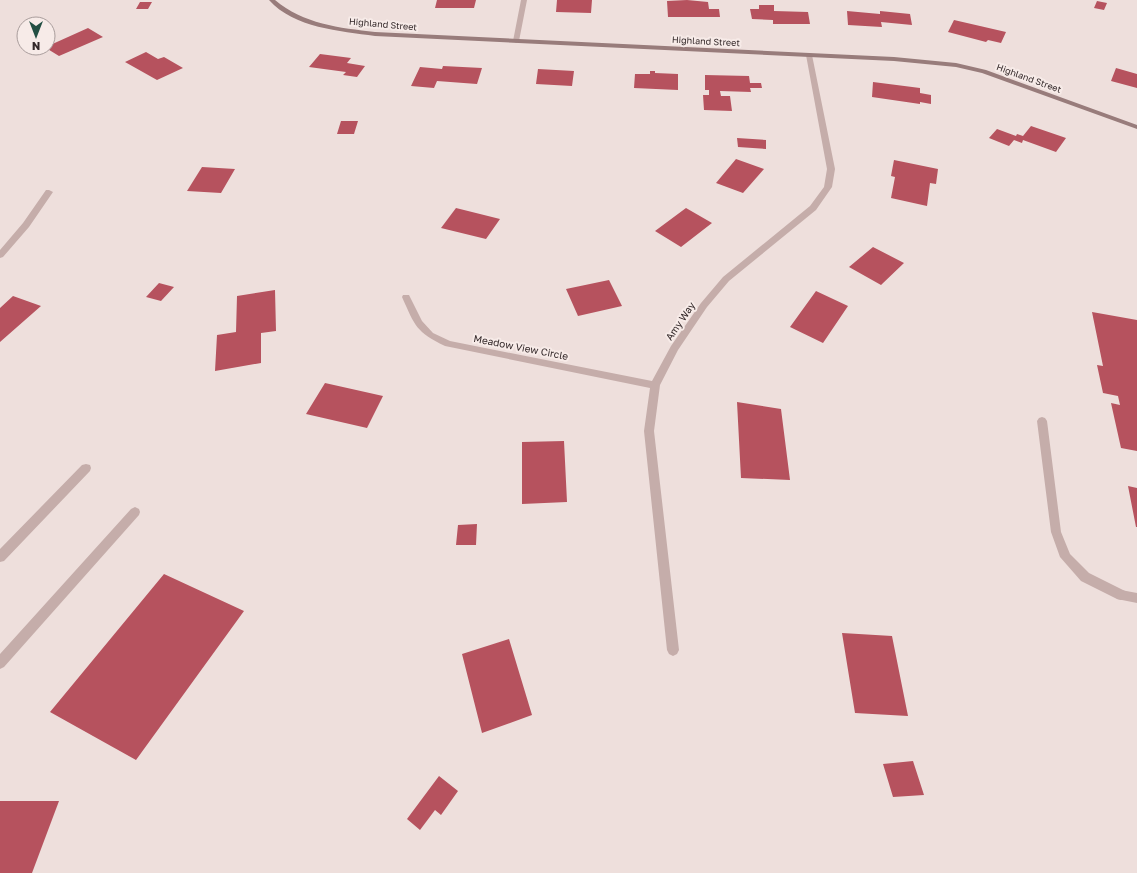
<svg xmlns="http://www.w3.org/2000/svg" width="1137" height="873" font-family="'Golos Text',sans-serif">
<rect width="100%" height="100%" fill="#eedfdc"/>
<path fill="#b6525e" d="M437 0H476L474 8H435Z
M557 0H592L591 13 556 12Z
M687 0 708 2 709 9H719L720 17H668L667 1Z
M1097 1 1107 3 1104 10 1094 8Z
M140 2H152L148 9H136Z
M759 5H774V11L808 12 810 24H773V20L752 19 750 9H759Z
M847 11 880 14V11L910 14 912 25 881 22 882 27 848 25Z
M954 20 1006 32 1001 43 988 40 986 42 948 32Z
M88 28 103 37 59 56 46 48H48V46Z
M146 52 158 59 164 57 183 68 157 80 125 62Z
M320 54 351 58 347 63 365 66 357 77 343 75 346 72 309 67Z
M443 66 482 68 477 84 437 81 434 88 411 86 420 67 442 69Z
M1116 68 1137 74V88L1111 81Z
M538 69 574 71 572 86 536 84Z
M650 71H655V73L678 74V90L634 88 635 74H650Z
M705 75 749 76 750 83H761L762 88H750L751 92 720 91 721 96H730L732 111 704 110 703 95H709V90H705Z
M873 82 920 88V93L931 95V104L920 102V104L872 97Z
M341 121H358L354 134H337Z
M1031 126 1066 138 1056 152 1023 140 1022 143 1014 140 1009 146 989 138 997 129 1016 136 1017 134 1023 136Z
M737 138 766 140V149L738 147Z
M736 159 764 169 743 193 716 183Z
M894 160 938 169 936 184 930 183 927 206 891 198 895 177 891 176Z
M202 167 235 169 221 193 187 191Z
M456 208 500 219 486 239 441 228Z
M686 208 712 223 681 247 655 231Z
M873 247 904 263 881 285 849 267Z
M609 280 622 306 578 316 566 289Z
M159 283 174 287 161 301 146 297Z
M275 290 276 331 261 333V363L215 371 217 335 236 332 237 296Z
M816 291 848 306 823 343 790 327Z
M13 296 41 306 0 342V308Z
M1092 312 1137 320V451L1121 448 1111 403 1120 405 1118 396 1103 393 1097 365 1103 366Z
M325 383 383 396 367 428 306 414Z
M737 402 781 409 790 480 741 478Z
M564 441 567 502 522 504V442Z
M1128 486 1137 488V527H1136Z
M477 524 476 545H456L458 525Z
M164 574 244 611 136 760 50 712Z
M842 633 892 636 908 716 855 713Z
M509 639 532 715 482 733 462 654Z
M913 761 924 795 893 797 883 764Z
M439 776 458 791 441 815 435 810 420 830 407 819Z
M0 801H59L32 873H0Z"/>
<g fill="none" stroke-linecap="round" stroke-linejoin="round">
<path fill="#c5adaa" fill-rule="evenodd" d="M1042 417 1045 418 1047 421 1061 532 1070 554 1089 573 1125 591 1127 595 1125 599 1121 600 1117 599 1081 581 1060 557 1051 532 1037 421 1039 418Z
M86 464 90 465 91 468 90 471 4 561 0 562V549L82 465Z
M135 507 139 509 140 512 139 515 4 667 0 669V654L131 509Z"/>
<path fill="#c5adaa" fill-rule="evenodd" d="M521 0H527L519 41 516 43 513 41Z
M809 53 812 55 835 169 832 187 816 210 729 281 707 307 678 350 660 385 654 431 679 650 677 654 673 656 669 654 667 650 644 431 650 388 445 346C416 332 415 326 402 297L403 295H409L422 321 433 333 450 341 652 381 671 346 701 303 723 277 810 206 824 187 827 169 806 55Z
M46 190H49L53 192 29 227 3 257 0 258V250L23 223Z
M1121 590 1137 593V603L1117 599 1115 595 1117 591Z"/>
<path fill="#987c7b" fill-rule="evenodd" d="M269 0H275C303 24 340 28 375 32L894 57 956 63 986 70 1137 125V129L982 73 956 67 894 61 375 36C340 31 294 28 269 0Z"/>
</g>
<g text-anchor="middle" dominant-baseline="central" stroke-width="4" stroke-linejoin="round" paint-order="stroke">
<g font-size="9" fill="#332829" stroke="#f7ebe8">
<text transform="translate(383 24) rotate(5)">Highland Street</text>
<text transform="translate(706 41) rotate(3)">Highland Street</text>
<text transform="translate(1029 78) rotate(20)">Highland Street</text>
</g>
<g font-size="10" fill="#332829" stroke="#f7ebe8">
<text transform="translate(680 321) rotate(-56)">Amy Way</text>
<text transform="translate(521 347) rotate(11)">Meadow View Circle</text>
</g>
</g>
<g transform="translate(36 36) rotate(180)"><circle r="19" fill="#f7ebe8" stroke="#a99d9c"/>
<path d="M0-3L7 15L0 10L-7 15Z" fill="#234f43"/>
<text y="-6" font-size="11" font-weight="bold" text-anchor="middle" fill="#332829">N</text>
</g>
</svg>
